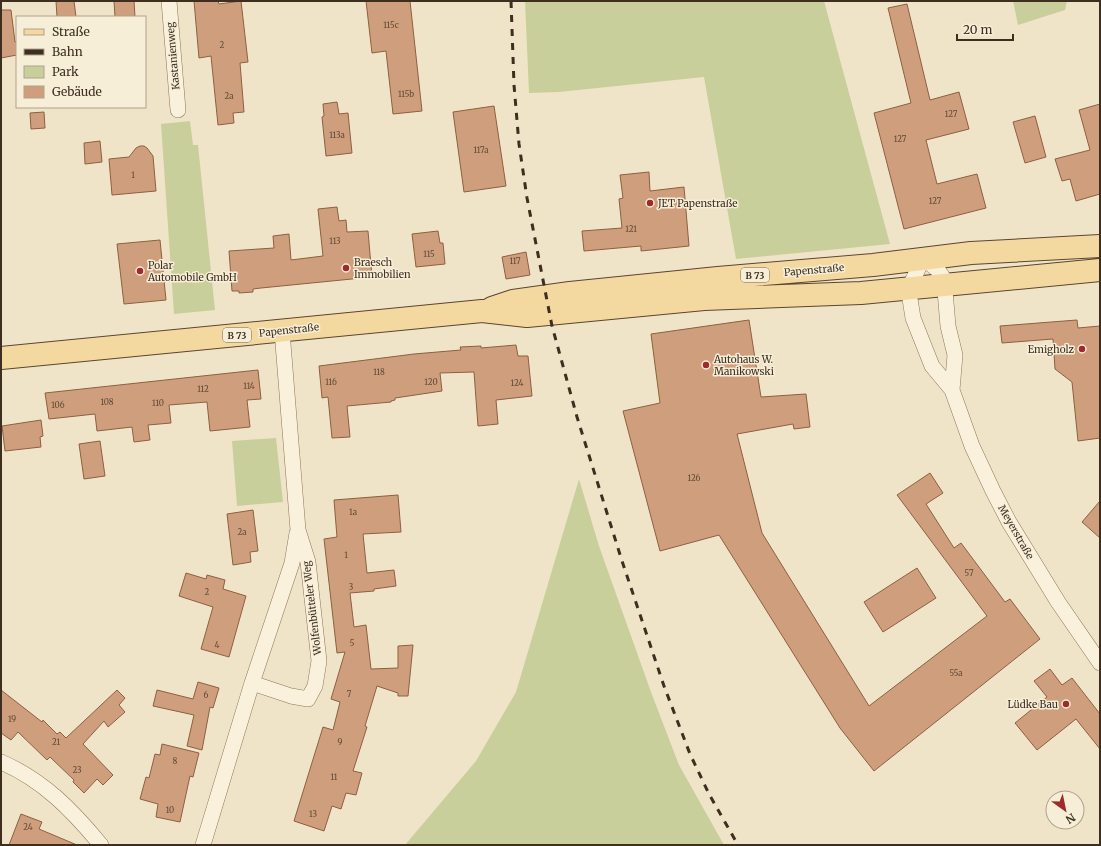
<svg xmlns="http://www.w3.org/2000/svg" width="1101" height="846" font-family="Merriweather,serif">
<rect width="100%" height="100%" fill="#f0e4c8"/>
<path fill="#c9cf9b" d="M525 1H824L890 244 736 259 704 77 559 92 529 93Z
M1013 1H1067L1065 10 1018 25Z
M190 121 193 145H198L215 310 174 314 161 124Z
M276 438 283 502 237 506 232 441Z
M579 479 599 546 651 692 679 765 724 845H405L476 761 516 692Z"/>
<path fill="#cf9f7d" stroke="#8d5f41" d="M56 1H74L76 17H57Z
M114 1H134L135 17H115Z
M194 1H218L219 4 241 1 248 62 240 63 244 112 233 113 234 123 218 125 211 56 199 58Z
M366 1H410L422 111 393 114 386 51 372 53Z
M907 4 930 100 959 92 969 129 926 140 937 184 977 174 986 208 904 229 874 113 911 103 888 8Z
M1 10H11L15 42 17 41V55L1 58Z
M337 102 339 114 348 113 352 153 326 156 322 117 324 116 323 104Z
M1100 104V194L1076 201 1070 179 1062 181 1055 159 1090 150 1079 110Z
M494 106 506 186 464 192 453 112Z
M44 112 45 128 31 129 30 113Z
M1035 116 1046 157 1025 163 1013 122Z
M100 141 102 162 85 164 84 143Z
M140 146H144L147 148 153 156 156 191 112 195 109 159 129 157 136 148Z
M649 172 650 191 684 187 689 246 641 251V246L584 251 582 231 622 228 619 199 623 198 620 175Z
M337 207 339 221 346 220 347 232 368 231 372 277 261 288 253 289V292L239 293V291H232L229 251 274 248 273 236 289 234 291 260 323 256 318 209Z
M438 231 440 243H443L445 264 416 267 412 234Z
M160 240 166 300 124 304 117 244Z
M526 252 530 275 506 279 502 257Z
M749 320 761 397 806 394 810 427 794 429 793 424 737 434 762 533 869 706 987 616 897 495 930 473 943 493 926 504 954 548 961 543 1005 602 1010 599 1040 639 874 771 840 728 719 535 660 551 623 411 660 403 651 334Z
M1077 320 1078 328 1100 326V438L1078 441 1072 382 1055 369 1053 339 1002 343 1000 326Z
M516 345 518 356H528L532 396 496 400 498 424 478 426 474 372 440 373 442 391 395 398V400L391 401V402L347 406 350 437 332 438 328 397 322 398 319 366 414 354 461 350 460 347 481 346V348Z
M258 370 261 399 247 400 250 427 210 431 207 402 169 405 171 423 148 425 150 440 134 442 132 427 97 431 95 414 49 419 45 393Z
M41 420 43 436 40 437 41 447 5 451 2 426Z
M100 441 105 476 84 479 79 444Z
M398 495 401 532 363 534 367 573 394 570 396 586 374 589V591L350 593 354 627 366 625 371 669 398 668V646L413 645 408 696H398V693L377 686 365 726 367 727 353 771 362 773 356 795 346 793 341 809 332 806 324 831 294 821 323 727 333 730 340 702 331 699 345 652 337 653 324 539 337 537 334 500Z
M1100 501V538L1082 522Z
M253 510 258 551 250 552 251 562 233 565 227 514Z
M917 568 936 598 883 632 864 602Z
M186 573 206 579 207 575 225 580 223 589 246 596 229 657 201 649 213 607 179 596Z
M1050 669 1062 685 1072 678 1100 714V749L1076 719 1037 750 1015 723 1047 697 1034 681Z
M198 682 219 688 213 708 210 707 202 750 187 746 194 715 153 706 157 690 193 699Z
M1 690 42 722 43 720 57 734 60 732 66 738 117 690 125 698 119 705 125 712 108 727 104 721 83 744 113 775 103 785 97 779 84 793 73 782 74 780 50 757 47 760 18 732 11 740 1 733Z
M162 744 199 753 193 777 190 776 180 822 156 817 158 804 140 799 146 777 149 778 155 754 160 755Z
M21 814 42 822 39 829 77 845H9Z"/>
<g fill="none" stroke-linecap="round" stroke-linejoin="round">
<defs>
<path id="street" d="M169 1 178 110
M952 390 955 355 948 326 944 279 938 270 924 259 918 269 912 282 910 288V299L913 318 932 366 952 390 972 446 993 491 1009 522 1058 602 1100 663
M252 683 292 563 297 533
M1 762C43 780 72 810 101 845
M203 845 252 683 291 696 308 699 315 686 319 661 308 562 298 530 282 331"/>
<path id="primary" d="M492 308 513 301 570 293 718 278 873 265 971 253 1100 246
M1 358 482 311 527 316 704 299 861 293 1100 270"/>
</defs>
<use href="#street" stroke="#8d765c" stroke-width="16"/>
<use href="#primary" stroke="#5b4430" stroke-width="24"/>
<use href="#street" stroke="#faf1dc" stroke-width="15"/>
<use href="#primary" stroke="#f3d9a0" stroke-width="22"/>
<path stroke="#3d2e20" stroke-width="3" stroke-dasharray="7 7" stroke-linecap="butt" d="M511 1 514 85 519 144 527 198 552 326 577 417 622 561 664 686 690 754 709 794 738 845"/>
</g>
<g fill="#9e2a2b" stroke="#f7eed8" stroke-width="1.5">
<circle cx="650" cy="203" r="4"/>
<circle cx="346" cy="268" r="4"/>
<circle cx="140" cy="271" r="4"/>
<circle cx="1082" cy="349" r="4"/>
<circle cx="706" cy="365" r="4"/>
<circle cx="1066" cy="704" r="4"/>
</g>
<g text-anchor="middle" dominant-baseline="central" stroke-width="3" stroke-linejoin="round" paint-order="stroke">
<g font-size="8" fill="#624a37">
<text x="391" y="25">115c</text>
<text x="222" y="45">2</text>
<text x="406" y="94">115b</text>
<text x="229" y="96">2a</text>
<text x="951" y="114">127</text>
<text x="337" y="135">113a</text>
<text x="900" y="139">127</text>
<text x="481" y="150">117a</text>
<text x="133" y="175">1</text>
<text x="935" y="201">127</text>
<text x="631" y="229">121</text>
<text x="335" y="241">113</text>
<text x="429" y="254">115</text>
<text x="515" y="261">117</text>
<text x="379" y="372">118</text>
<text x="331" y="382">116</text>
<text x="431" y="382">120</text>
<text x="517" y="383">124</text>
<text x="249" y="386">114</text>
<text x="203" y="389">112</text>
<text x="107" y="402">108</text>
<text x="158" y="403">110</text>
<text x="58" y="405">106</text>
<text x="694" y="478">126</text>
<text x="353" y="512">1a</text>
<text x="242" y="532">2a</text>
<text x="346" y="555">1</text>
<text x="969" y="573">57</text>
<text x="351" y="587">3</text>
<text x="207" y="592">2</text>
<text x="352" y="643">5</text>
<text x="217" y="645">4</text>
<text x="956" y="673">55a</text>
<text x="349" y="694">7</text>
<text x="206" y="695">6</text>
<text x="12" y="719">19</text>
<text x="56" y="742">21</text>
<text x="340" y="742">9</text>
<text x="175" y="761">8</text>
<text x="77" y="770">23</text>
<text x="334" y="777">11</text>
<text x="170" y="810">10</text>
<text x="313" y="814">13</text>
<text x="28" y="827">24</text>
</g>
<g fill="#f7eed8" stroke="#756857" stroke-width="1">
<rect x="741" y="268" width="28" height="14" rx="3"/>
<rect x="223" y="328" width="28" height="14" rx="3"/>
</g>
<g font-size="9" font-weight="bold" fill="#3d2e20">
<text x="755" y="275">B 73</text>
<text x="237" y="335">B 73</text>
</g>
<g font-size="10" fill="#3d2e20" stroke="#f7eed8">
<text transform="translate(173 56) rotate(-95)">Kastanienweg</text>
<text transform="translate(814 270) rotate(-5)">Papenstraße</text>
<text transform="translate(289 330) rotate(-6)">Papenstraße</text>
<text transform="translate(1016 532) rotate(60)">Meyerstraße</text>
<text transform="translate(312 608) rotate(-97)">Wolfenbütteler Weg</text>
</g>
<g font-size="10" fill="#3d2e20" stroke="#f7eed8" text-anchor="start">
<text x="658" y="203">JET Papenstraße</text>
<text x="354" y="262">Braesch<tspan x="354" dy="12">Immobilien</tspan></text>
<text x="148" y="265">Polar<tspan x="148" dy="12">Automobile GmbH</tspan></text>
<text x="1074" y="349" text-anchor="end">Emigholz</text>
<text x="714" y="359">Autohaus W.<tspan x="714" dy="12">Manikowski</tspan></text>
<text x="1058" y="704" text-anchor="end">Lüdke Bau</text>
</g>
</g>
<rect width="1101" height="846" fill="none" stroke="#3d2e20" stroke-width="4"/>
<rect x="16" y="16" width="130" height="92" fill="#f7eed8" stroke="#ada18e"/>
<rect x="24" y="29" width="20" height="6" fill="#f3d9a0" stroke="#ada18e"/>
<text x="52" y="36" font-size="12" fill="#3d2e20">Straße</text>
<rect x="24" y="49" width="20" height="6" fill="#3d2e20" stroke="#ada18e"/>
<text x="52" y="56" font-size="12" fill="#3d2e20">Bahn</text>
<rect x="24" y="66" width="20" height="12" fill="#c9cf9b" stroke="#ada18e"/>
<text x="52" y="76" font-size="12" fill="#3d2e20">Park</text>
<rect x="24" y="86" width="20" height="12" fill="#cf9f7d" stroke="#ada18e"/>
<text x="52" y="96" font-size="12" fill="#3d2e20">Gebäude</text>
<g transform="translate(1065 810) rotate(147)"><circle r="19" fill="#f7eed8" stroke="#ada18e"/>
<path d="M0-3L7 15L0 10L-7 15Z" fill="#9e2a2b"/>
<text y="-6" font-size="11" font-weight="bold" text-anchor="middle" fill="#3d2e20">N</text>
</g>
<path d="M957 34v6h56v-6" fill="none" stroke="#3d2e20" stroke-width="2"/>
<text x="963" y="34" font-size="12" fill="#3d2e20" stroke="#f7eed8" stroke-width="3" paint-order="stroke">20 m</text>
</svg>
